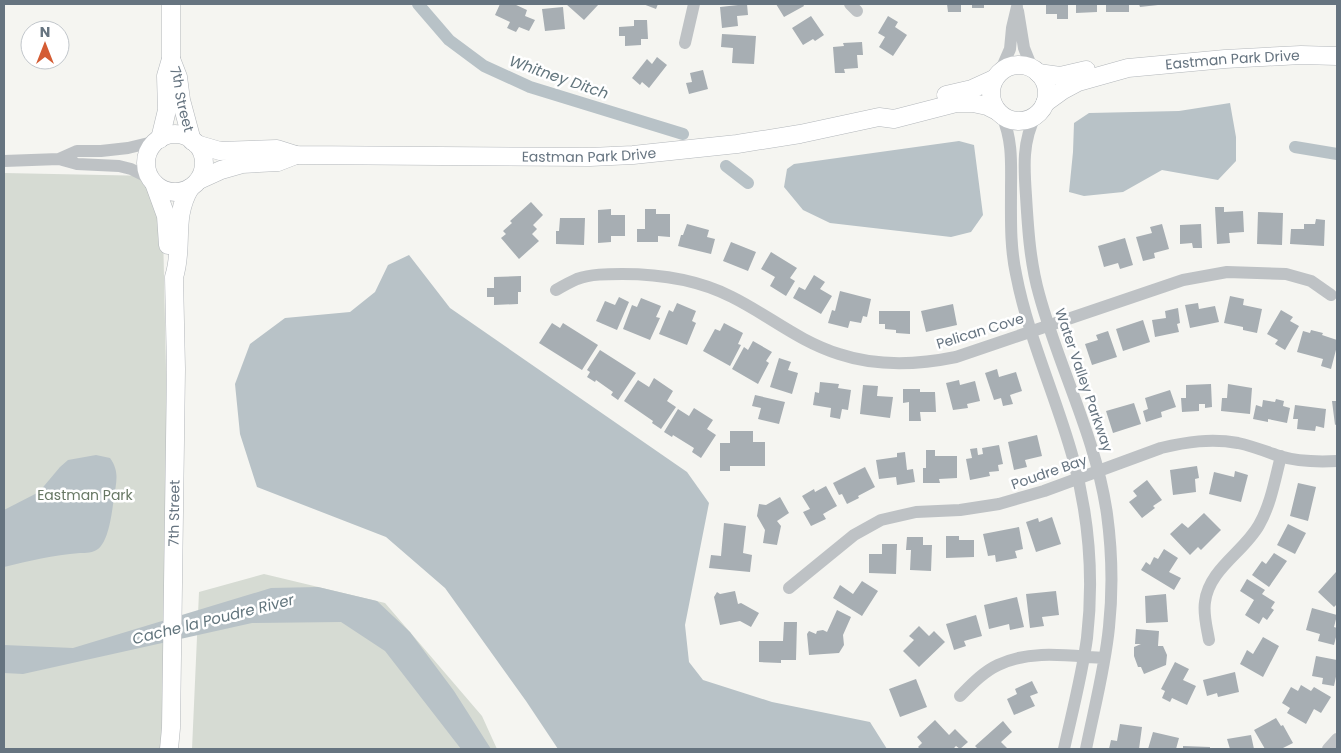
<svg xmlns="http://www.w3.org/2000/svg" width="1341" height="753" font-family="Poppins,sans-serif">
<rect width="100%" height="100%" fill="#f5f5f1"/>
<path fill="#d6dbd3" d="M4 173 153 176 162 184 167 415 165 654 161 749H4Z
M264 574 385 603 482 716 497 749H192L199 592Z"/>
<path fill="#b8c2c7" d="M1230 103 1236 137V161L1218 180 1162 170 1123 192 1084 196 1069 192 1073 152 1074 123 1089 113 1179 111Z
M959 141 974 145 983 215 971 232 951 237 830 223 803 210 784 187 787 169 794 164Z
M409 255 450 308 687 472 709 503 685 625 689 662 703 680 772 702 870 722 887 749H558L526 701 445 588 386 537 257 487 240 434 235 384 250 344 285 318 350 312 375 292 388 265Z
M96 455 110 458C120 472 116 482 114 498 112 511 109 541 98 549 93 553 86 553 80 553 53 555 29 561 4 567V510L39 492 60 467 68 460Z
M318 587 377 601 410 632 454 691 491 749H461L385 651 341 622 252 623 23 674 4 673V645L73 648 271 588Z"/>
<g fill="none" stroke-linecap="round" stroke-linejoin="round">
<path stroke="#b8c2c7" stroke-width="12" d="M418 4 449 40 484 66 530 87 683 134
M1295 147 1337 154
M726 166 748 183"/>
</g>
<path fill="#a7aeb3" d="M500 4H514L527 10 525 16 535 20 529 31 519 27 516 32 507 28 510 22 495 15Z
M566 4H599L584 20Z
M643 4H658L656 9Z
M747 4 748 15 737 16 738 26 722 28 720 7Z
M776 4H803L804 6 784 17Z
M947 4H961V12H948Z
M972 4H984V8H972Z
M1046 4H1068V19H1057V14H1046Z
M1076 4H1097V12L1076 13Z
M1106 4H1129V12H1106Z
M1139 4H1158V5L1140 7Z
M563 7 565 29 545 31 542 9Z
M811 16 824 35 815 41 813 39 803 45 792 28Z
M888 16 898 22 895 27 907 35 893 56 879 47 885 37 878 33Z
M634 20H647L648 39H641V45L625 46V36H619V27L634 26Z
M722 34 756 36 754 64 732 63 733 48 721 47Z
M862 42 863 55H857L858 68 844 69 845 73H835L833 47 844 46 843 43Z
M657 57 667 65 649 88 642 82 640 85 632 78 647 59 652 64Z
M703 70 708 89 689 94 686 83 692 82 690 73Z
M531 202 543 215 533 225 537 229 532 234 539 241 519 259 501 238 506 234 503 231 512 223 510 221Z
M1215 207H1224V212L1243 211 1244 232 1229 233 1230 243 1217 244Z
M611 209V215H625V236H611V242L598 243V210Z
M645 209H656V214H670V237L658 236V242H637V229H645Z
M1258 212 1283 213 1282 245 1257 244Z
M560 218H585L584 245 556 244V231H559Z
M1316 219 1325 220 1324 246 1290 244 1291 229H1304V224H1315Z
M687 224 709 230 707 237 715 239 711 254 678 246 681 235H683Z
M1162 224 1169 249 1154 253 1155 258 1143 261 1136 237 1152 233 1150 227Z
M1201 224 1202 248H1193L1192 243 1180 244V225Z
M1125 238 1133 265 1120 269 1118 263 1104 267 1098 246Z
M731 242 756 252 748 271 723 261Z
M771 252 797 268 790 278 795 281 786 296 770 286 775 277 761 269Z
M814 275 825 282 820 289 832 296 821 314 793 298 799 287 805 290Z
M521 276V292H518V304L494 305V297H487V288H494V277Z
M840 291 871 299 867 317 863 316 861 323 850 321 848 328 828 323 832 310 835 311Z
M1230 296 1244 299 1243 305 1262 309 1257 333 1243 330V327L1224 323Z
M619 297 629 302 617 330 596 321 605 301 615 305Z
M641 298 661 306 656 317 660 318 650 340 623 329 632 305 637 307Z
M677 303 696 311 692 321 696 323 687 345 659 334 669 310 673 312Z
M1198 303 1199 309 1215 306 1219 322 1190 328 1185 305Z
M953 304 957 325 926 332 921 311Z
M1178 308 1180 323 1177 324 1179 332 1155 337 1152 320 1166 318 1165 311Z
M1281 310 1293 317 1290 321 1299 326 1285 350 1275 344 1278 340 1267 334Z
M879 311H910V334L896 333V330L885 329V324H879Z
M1143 320 1150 342 1123 351 1116 329Z
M552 323 560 328 563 323 598 345 582 370 539 343Z
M724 323 743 333 738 344 741 345 730 366 703 351 715 329 720 331Z
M1311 330 1323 333 1322 335 1337 340V346L1331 369 1321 366 1323 359 1297 352 1303 331 1310 333Z
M1108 331 1117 357 1092 365 1085 344 1098 340 1096 335Z
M753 341 772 352 766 361 769 363 758 384 732 369 744 347 748 350Z
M600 350 636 373 618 400 611 395 613 392 596 380 595 382 587 377 590 372 587 370Z
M779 358 791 362 788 370 798 373 792 394 770 387Z
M997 369 999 377 1016 372 1022 391 1010 395 1013 404 1003 406 1001 398 994 400 985 373Z
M654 378 673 391 667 401 676 407 661 429 652 423 653 421 624 401 638 380 649 387Z
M959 380 960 385 975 381 980 401 967 404 968 408 953 410 946 383Z
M820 382 839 384 838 388 851 390 848 410 842 409 840 419 830 417 831 408 813 405 815 392 819 393Z
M1211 384 1212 407 1205 408V404H1199V411L1182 412 1181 398H1186V385Z
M1228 384 1252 388 1250 414 1221 411 1222 398H1227Z
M863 385 878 386 877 396 893 397 890 418 860 414Z
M903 389H920V392H935L936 412H920L921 421H909V402L903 403Z
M1170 390 1176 407 1161 412 1162 417 1146 422 1143 411 1148 409 1145 398Z
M755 395 785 402 779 424 758 419 761 408 752 406Z
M1276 399 1284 401 1283 406 1290 408 1287 423 1268 419V422L1253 419 1256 405 1262 407 1263 400 1275 402Z
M1332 401H1337V424L1335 425Z
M1134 403 1141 424 1113 433 1106 411Z
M1295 405 1326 409 1324 428 1316 426 1315 431 1297 429 1298 419H1293Z
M694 408 713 420 707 429 716 435 701 458 692 452 694 448 673 435 672 437 664 432 678 409 689 416Z
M730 431H753V442H765V466H730V471H720V443H730Z
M1037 435 1042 456 1025 460 1027 467 1014 470 1008 442Z
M999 445 1003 464 998 465 999 471 989 472 990 476 970 480 966 459 972 458 970 449 977 448 978 455 983 454 982 448Z
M926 450H935V456H957V478L939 479 940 483H923V468H926Z
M905 452 907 470 913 469 915 482 897 485 896 477 879 479 876 460 897 457V453Z
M1197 466 1199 478 1195 479 1196 492 1173 495 1170 470Z
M865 467 875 487 858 496 859 498 847 504 842 494 839 495 833 483Z
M1235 471 1248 475 1241 502 1209 494 1214 472 1234 477Z
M1147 480 1162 500 1153 506 1155 508 1142 518 1129 502 1137 496 1133 491Z
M1298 483 1316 487 1308 521 1290 516Z
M826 486 837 506 823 514 826 519 811 526 803 512 810 509 802 496 814 489 815 492Z
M780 497 789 513 777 521 781 526 777 545 763 543 765 530 757 516 759 504 766 505Z
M1204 513 1221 530 1201 550 1198 547 1190 555 1170 534 1182 523 1188 528Z
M1052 517 1061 544 1036 552 1026 522 1038 518 1039 522Z
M724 523 746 526 743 553 752 555 750 572 709 568 711 555 721 556Z
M1288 524 1306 533 1295 554 1277 545Z
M1019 527 1023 549 1015 551 1017 558 996 562 995 555 988 556 983 534Z
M946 536H959V540H974V557L946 558Z
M907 537H923V545H932L931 571 910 570 911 550H906Z
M882 544H897L896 574 869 573V554H882Z
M1164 549 1178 558 1169 572 1181 578 1174 590 1141 570 1146 562 1150 565 1154 557 1158 559Z
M1274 553 1287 561 1269 587 1252 575 1262 561 1266 564Z
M1336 572 1337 604 1334 607 1318 592Z
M1247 579 1265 590 1262 594 1275 602 1271 608 1274 610 1267 620 1263 617 1259 624 1245 615 1254 600 1240 591Z
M862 581 878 591 862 616 833 598 840 585 853 594Z
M735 591 738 604 741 603 759 613 751 627 740 621 720 625 714 597 717 592 720 594Z
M1056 591 1059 615 1042 617 1044 626 1030 628 1026 594Z
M1166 594 1168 622 1146 623 1145 596Z
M1017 597 1024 627 1010 630 1009 624 989 629 984 605Z
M1312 608 1337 615 1334 627 1337 628V633L1334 645 1318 641 1320 634 1306 630Z
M837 610 851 617 843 635 844 645 839 653 809 655 807 634 809 631 816 634 817 631 823 630 827 632Z
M976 615 982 636 964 641 966 646 954 650 946 624Z
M784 622H797L796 660H781V663L759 662V641H783Z
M919 626 929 636 934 631 945 642 919 667 903 651 914 640 909 636Z
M1136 629 1159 631 1158 646H1163L1167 655 1166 665 1144 674 1141 667H1138L1134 656V647L1141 644H1135Z
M1263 637 1279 646 1263 677 1240 664 1247 650 1253 654Z
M1316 656 1337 660V672L1334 686 1322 684 1323 678 1312 676Z
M1175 662 1189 669 1183 680 1196 686 1187 705 1172 698 1170 702 1162 698 1165 691 1161 689Z
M1235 672 1239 692 1218 697 1217 693 1207 696 1203 680Z
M916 679 927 707 900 717 889 689Z
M1032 681 1038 693 1030 696 1035 706 1014 715 1007 699 1017 694 1015 689Z
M1301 685 1311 691 1314 687 1331 697 1321 713 1314 709 1306 724 1287 713 1290 708 1282 703 1291 687 1298 691Z
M1276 718 1281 726 1283 725 1293 743 1283 748 1284 749H1265L1254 730Z
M935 720 949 735 955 729 968 742 960 749 956 746 953 749H920L918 747 922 743 917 737Z
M1003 721 1012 732 1001 742 1008 749H978L975 746Z
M1120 724 1142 727 1139 749H1109L1111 740 1117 741Z
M1153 732 1179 738 1176 749H1148Z
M1251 735 1254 749H1230L1227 739Z
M1183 746 1210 747V749H1183Z"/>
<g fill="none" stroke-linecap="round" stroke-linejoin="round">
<defs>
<g id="secondary">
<path id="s1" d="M171 59 178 77 181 100 192 141"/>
<circle cx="1019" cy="93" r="28"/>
<path d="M1038 73 1060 76 1086 70"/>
<path d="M946 95 972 89 994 79"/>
<path id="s2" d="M1045 103 1063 90 1078 82 1128 68 1225 59 1301 55 1337 56"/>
<circle cx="175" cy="163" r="29"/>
<path d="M160 139 167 110 166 76 171 59V4"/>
<path id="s3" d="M196 144 220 151 277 149 296 155 590 157 633 155 737 144 800 134 879 117 894 119 956 103H973L987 106 997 111"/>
<path d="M199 180 221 170 242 164 278 162 296 155"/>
<path d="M154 183 166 216 168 245"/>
<path id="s4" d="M169 749 171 728 176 369 174 277C184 247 172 218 190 188"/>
</g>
</defs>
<use href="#secondary" stroke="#b3b7bb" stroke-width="19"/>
<path stroke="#bec2c5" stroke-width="12" d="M850 4 857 11
M1018 11 1024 48 1032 68
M685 43 694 4
M1000 72 1010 49 1012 28 1017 7
M1036 115C1022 141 1024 168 1026 196 1028 229 1030 262 1039 294 1059 368 1096 437 1107 514 1112 551 1113 589 1109 627 1105 668 1094 709 1086 749
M1002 116C1013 141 1011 165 1011 191 1011 219 1010 246 1016 274 1028 337 1056 396 1073 458 1089 517 1094 577 1087 638 1082 675 1072 713 1064 749
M59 159 77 151H101L128 148 157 141
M4 161 59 159 77 164 119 166 131 169 151 179
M556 290C563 286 570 282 577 279 591 274 607 274 622 274 660 274 697 279 732 297 770 316 798 341 839 354 878 367 917 365 956 357L1183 280 1227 272 1286 274 1311 281 1331 295
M789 588 854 535 881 520 916 512 960 510 999 504 1044 491 1161 448C1186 442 1211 438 1238 443 1252 446 1265 451 1279 456 1296 461 1319 462 1337 461
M1209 640C1207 628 1203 614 1205 602 1209 569 1244 552 1259 525 1271 504 1275 479 1281 456
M960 696C971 685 983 672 998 665 1031 649 1070 656 1104 658
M1328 749 1337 739"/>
<use href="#secondary" stroke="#fff" stroke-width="18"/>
</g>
<g text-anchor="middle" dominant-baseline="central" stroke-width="5" stroke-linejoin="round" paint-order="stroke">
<g font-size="14" fill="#667480" stroke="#fff">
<text stroke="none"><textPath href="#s2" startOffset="196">Eastman Park Drive</textPath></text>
<text stroke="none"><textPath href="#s1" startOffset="42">7th Street</textPath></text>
<text stroke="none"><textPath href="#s3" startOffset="395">Eastman Park Drive</textPath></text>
<text transform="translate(980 331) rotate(-17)">Pelican Cove</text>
<text transform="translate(1084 380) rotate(71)">Water Valley Parkway</text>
<text transform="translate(1049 472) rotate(-19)">Poudre Bay</text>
<text stroke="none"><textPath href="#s4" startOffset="236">7th Street</textPath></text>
</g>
<g font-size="14" fill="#687864" stroke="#fff">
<text x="85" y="495">Eastman Park</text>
</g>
<g font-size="15" font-style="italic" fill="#62757d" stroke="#fff">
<text transform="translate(559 77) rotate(19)">Whitney Ditch</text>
<text transform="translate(213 619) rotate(-14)">Cache la Poudre River</text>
</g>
</g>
<rect width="1341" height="753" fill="none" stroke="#667480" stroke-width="10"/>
<g transform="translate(45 45)"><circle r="24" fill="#ffffff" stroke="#c2c7cc"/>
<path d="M0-4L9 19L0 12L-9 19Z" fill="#d45c33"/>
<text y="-8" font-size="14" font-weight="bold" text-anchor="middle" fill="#667480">N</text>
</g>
</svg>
